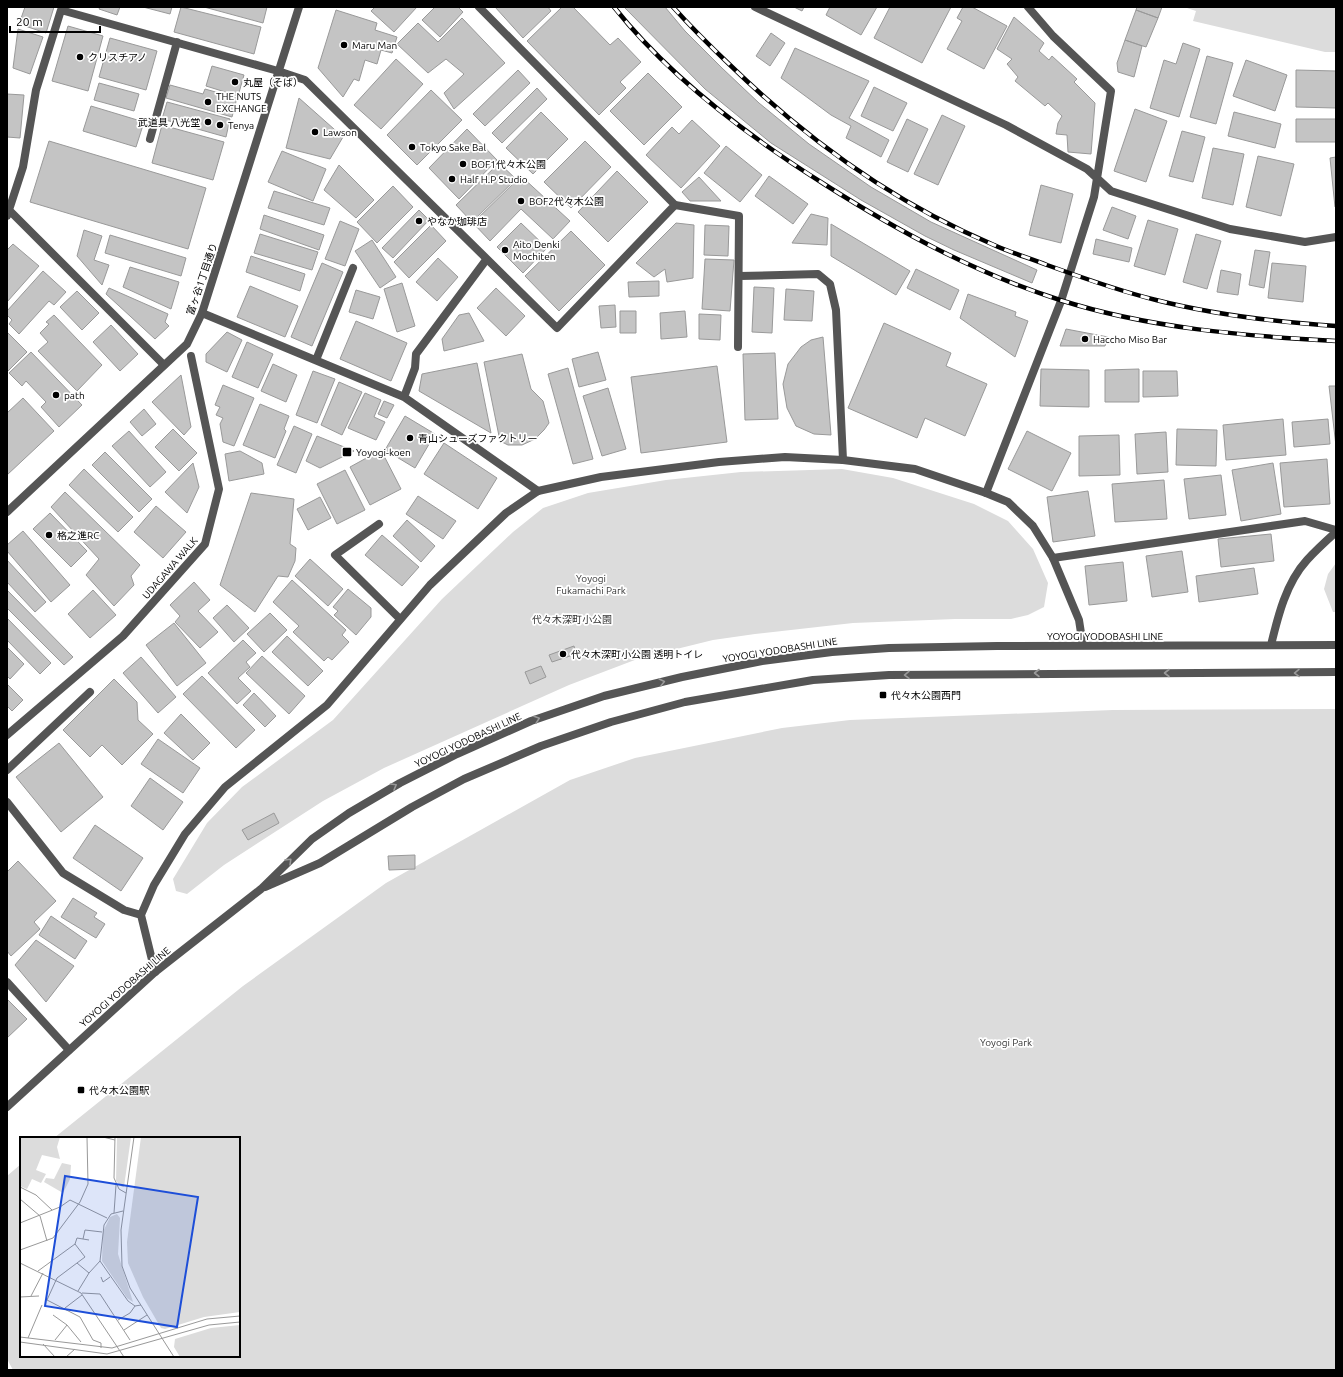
<svg xmlns="http://www.w3.org/2000/svg" width="1343" height="1377" font-family="Ubuntu,'Noto Sans JP',sans-serif">
<rect width="100%" height="100%" fill="#fff"/>
<path fill="#dcdcdc" d="M1184 7H1336V52H1325L1193 21 1196 11Z
M842 469 893 478 974 504 1008 521 1033 549 1048 583 1044 607 1028 615 1011 619H955L853 623 755 634 713 640 640 658 569 685 384 768 323 801 224 865 187 894 176 891 173 879 207 823 242 787 333 720 442 599 513 532 543 508 588 493 666 480 741 472Z
M1336 563V612H1333L1324 589 1328 574Z
M1336 709V1370H13L7 1359V1176L21 1164V1356H239V1138H54L243 986 386 883 570 780 635 758 782 728 850 720 1113 710Z"/>
<path fill="#c4c4c4" stroke="#999" d="M25 7H54L46 33 19 24Z
M100 7H120L117 15 99 9Z
M143 7H172L170 14Z
M181 7 261 27 254 54 174 32Z
M204 7H267L263 23Z
M375 7H417L394 32 371 11Z
M435 7H458L463 12 440 37 422 20Z
M495 7H548L551 11 523 38Z
M562 7H573L610 45 618 38 641 62 620 82 626 88 599 115 527 41Z
M624 7H665L685 31 722 68 759 103 809 144 871 187 931 222 1037 270 1032 283 954 250 925 236 861 200 771 143 705 89Z
M794 7H804L802 11Z
M830 7H877L861 35 826 15Z
M890 7H951L922 63 874 38Z
M963 7H972L1007 26 984 69 947 49 962 21 957 18Z
M1137 7H1162L1158 18 1136 10Z
M336 10 377 23 375 30 397 37 392 53 381 50 377 64 365 60 359 81 354 79 343 97 318 68Z
M1136 10 1158 18 1146 47 1125 40Z
M1014 17 1044 43 1039 51 1049 60 1052 56 1077 79 1074 82 1095 103 1091 154 1068 152 1067 135 1056 134 1058 123 1062 116 1048 103 1045 106 1015 81 1018 77 1007 64 1012 59 997 49Z
M462 18 505 63 454 109 444 93 464 74 446 59 428 73 397 44 418 23 438 42Z
M68 26 103 36 88 91 52 81Z
M18 29 43 37 30 74 13 68Z
M771 33 785 43 770 66 756 56Z
M110 38 157 51 146 90 99 77Z
M1125 40 1142 46 1134 77 1118 72 1117 63Z
M1183 43 1200 49 1179 117 1150 108 1164 60 1176 64Z
M795 48 869 81 849 118 889 140 881 157 846 138 851 126 831 115 781 78Z
M1207 56 1233 63 1216 124 1190 117Z
M396 59 423 84 381 129 354 105Z
M1246 60 1287 75 1275 111 1233 96Z
M212 66 244 75 238 96 206 86Z
M518 70 530 83 485 126 473 114Z
M1296 70 1336 71V108L1296 107Z
M648 73 682 107 644 145 610 111Z
M99 83 139 94 134 111 94 100Z
M170 85 203 94 205 89 237 98 232 117 166 98Z
M874 87 907 103 893 131 861 116Z
M537 88 547 99 502 143 492 133Z
M431 90 462 120 417 165 387 135Z
M7 94 24 95 20 138 7 137Z
M299 98 343 137 330 159 286 148Z
M167 102 230 119 226 137 162 119Z
M91 106 144 122 136 147 83 131Z
M1135 109 1167 121 1146 182 1114 171Z
M541 112 568 139 533 174 506 148Z
M1234 112 1281 124 1275 148 1228 136Z
M942 115 965 126 938 185 914 174Z
M907 119 928 129 908 172 887 162Z
M1296 119H1336V142H1296Z
M692 120 720 146 681 188 646 155 672 127 679 134Z
M162 125 224 142 213 180 152 163Z
M467 129 497 160 459 199 429 168Z
M1182 131 1205 137 1193 182 1169 176Z
M49 141 206 188 188 249 30 202Z
M585 141 611 167 571 208 544 182Z
M726 146 762 175 740 202 704 173Z
M1213 148 1244 154 1233 205 1202 198Z
M282 151 326 169 313 201 268 182Z
M1258 156 1294 164 1281 216 1246 207Z
M1336 157V207H1335L1330 158Z
M499 163 516 179 472 222 456 205Z
M339 165 374 200 356 218 324 190Z
M617 171 648 202 608 242 578 212Z
M521 176 570 221 553 239 521 209 490 241 473 223Z
M769 176 808 204 793 224 755 196Z
M699 177 721 201H690L682 192Z
M1041 185 1073 194 1061 243 1029 235Z
M393 186 413 207 377 243 357 222Z
M274 191 330 208 324 225 268 208Z
M1112 207 1136 216 1128 239 1103 230Z
M419 210 429 220 393 258 382 248Z
M811 214 828 218 827 245 792 243Z
M264 215 324 235 319 250 260 229Z
M1148 220 1178 229 1165 275 1134 266Z
M340 221 359 229 345 266 325 259Z
M521 223 547 248 523 273 497 247Z
M676 223 694 225 693 278 667 282 665 269 654 277 636 263Z
M831 224 910 271 896 295 831 256Z
M431 225 446 241 409 278 394 262Z
M705 225 729 226 728 256 704 255Z
M84 230 102 236 94 260 109 265 102 285 77 256Z
M571 231 605 265 559 311 525 276Z
M260 234 318 252 312 270 254 253Z
M1196 234 1221 241 1207 289 1183 282Z
M110 235 186 258 181 276 105 253Z
M1096 239 1132 248 1129 262 1093 254Z
M372 240 396 277 380 288 355 251Z
M13 244 39 266 7 302V250Z
M1255 250 1270 252 1264 288 1249 285Z
M251 256 305 274 300 291 246 272Z
M438 258 458 277 437 301 416 282Z
M705 259 734 260 730 311 702 309Z
M322 263 343 272 312 346 291 337Z
M1272 263 1306 266 1303 302 1268 298Z
M130 267 179 282 171 309 123 287Z
M916 269 959 290 950 310 907 288Z
M1221 270 1241 274 1238 295 1217 292Z
M43 271 66 292 54 305 49 301 19 334 9 324 12 320 7 315V311Z
M659 281V296L629 297 628 282Z
M402 283 415 326 397 332 384 289Z
M250 286 298 306 285 337 237 317Z
M754 287 774 288 772 333 752 332Z
M109 288 168 314 165 322 169 326 155 339 106 294Z
M496 288 525 316 506 336 477 308Z
M786 289 814 291 812 321 784 320Z
M356 290 380 297 373 319 349 312Z
M77 291 99 313 82 330 60 307Z
M968 294 1016 312 1015 316 1028 321 1015 357 960 318Z
M615 305 616 327 601 328 599 306Z
M620 311H636V333H620Z
M685 311 687 337 661 339 660 313Z
M469 313 484 341 444 351 442 339 459 315Z
M699 314 721 315 720 340 699 339Z
M54 315 102 365 77 391 38 351 48 342 40 333 49 324 46 322Z
M356 321 407 343 391 381 340 359Z
M884 323 951 353 946 366 987 384 965 436 925 418 917 438 848 408Z
M111 325 138 354 120 371 93 342Z
M1066 329 1108 337 1105 346H1060Z
M7 332 27 352 7 372Z
M227 332 242 340 227 372 206 362V354Z
M823 337 831 435 814 434 796 426 787 408 783 384 788 364 801 347 811 340Z
M247 342 273 354 258 388 232 377Z
M31 352 82 405 59 427 41 407 46 402 26 381 22 386 9 373Z
M598 352 606 380 579 387 572 359Z
M775 353 778 419 745 420 743 354Z
M522 354 531 389 543 401 549 423 544 430 535 439 522 445H508L500 441 484 362Z
M477 363 491 433 419 391 422 374Z
M273 364 297 375 286 402 261 391Z
M717 366 727 442 641 453 631 377Z
M568 368 593 459 573 464 548 374Z
M1041 369 1089 370V407L1040 406Z
M1139 369V402H1105V370Z
M313 371 335 379 317 423 296 415Z
M1143 371H1177L1178 396 1143 397Z
M181 375 191 427 184 435 152 402Z
M339 382 362 392 342 435 321 425Z
M223 385 254 398 234 446 223 442 220 424 223 418 216 415 220 407 215 405Z
M1329 386H1336V446Z
M608 388 626 449 602 456 583 396Z
M365 393 381 400 374 417 385 422 376 440 348 428Z
M23 398 54 431 7 475V413Z
M384 401 394 405 387 418 378 414Z
M260 404 289 416 284 429 286 431 275 458 243 445Z
M144 409 156 424 142 436 130 422Z
M405 416 435 434 415 468 385 450Z
M1283 419 1286 455 1226 460 1223 425Z
M1328 419 1330 444 1294 447 1292 422Z
M294 426 312 434 296 473 277 465Z
M173 429 197 453 179 471 155 447Z
M1177 429 1217 430 1216 466 1176 465Z
M129 431 166 472 150 487 112 446Z
M1027 431 1071 453 1052 491 1008 469Z
M1166 432 1168 472 1137 474 1135 434Z
M1119 435 1120 475 1079 476V436Z
M317 436 354 451 320 468 306 461Z
M444 443 497 478 478 509 424 474Z
M381 450 401 489 370 505 350 467Z
M240 451 262 463 264 474 229 481 225 454Z
M105 452 152 499 139 512 92 465Z
M1327 459 1330 504 1284 507 1280 463Z
M193 463 199 487 187 513 165 492Z
M1273 463 1281 514 1241 521 1232 470Z
M84 469 133 517 118 532 69 485Z
M345 470 365 510 337 524 317 484Z
M1221 475 1226 515 1189 519 1184 479Z
M1164 480 1167 519 1115 522 1112 484Z
M1088 491 1095 536 1053 542 1047 497Z
M65 492 140 565 131 576 134 585 114 606 86 575 99 559 51 507Z
M251 493 294 499 290 544 296 548 295 561 288 577 278 576 255 612 220 585Z
M418 496 456 521 443 539 406 514Z
M320 497 331 518 308 530 297 509Z
M156 506 186 532 163 558 134 532Z
M50 513 87 551 71 567 33 529Z
M407 520 435 546 421 562 393 536Z
M23 531 70 585 51 602 7 551V545Z
M1271 534 1274 561 1221 567 1218 539Z
M382 535 419 567 402 586 365 555Z
M1182 551 1188 592 1152 597 1146 556Z
M310 559 343 589 328 606 295 576Z
M7 560 46 602 35 612 7 582Z
M1123 562 1127 601 1089 605 1085 566Z
M1254 568 1258 594 1199 602 1196 576Z
M292 580 346 630 342 635 349 642 332 660 328 657 324 661 293 632 299 626 273 602Z
M194 582 210 600 198 611 218 632 200 648 175 622 180 616 170 605Z
M348 589 371 608V617L356 635 334 615 338 611 333 607Z
M7 590 73 657 64 665 7 608Z
M93 590 116 615 90 638 68 614Z
M227 605 249 628 234 642 213 618Z
M270 613 287 630 264 652 247 634Z
M7 618 51 663 40 674 7 640Z
M174 623 206 663 177 686 146 645Z
M287 636 323 671 308 686 272 652Z
M243 640 256 653 246 662 250 667 238 678 251 691 237 704 208 673Z
M574 646 576 654 552 662 549 655Z
M7 647 24 664 10 679 7 676Z
M262 656 305 696 289 714 246 673Z
M141 657 176 697 158 713 123 673Z
M541 666 546 677 530 684 525 672Z
M202 676 255 730 236 748 183 694Z
M114 679 137 702 138 720 153 734 122 765 102 745 90 757 63 730Z
M7 684 23 700 12 711 7 706Z
M254 693 276 716 265 727 243 705Z
M181 714 210 743 193 760 164 733Z
M158 739 200 768 183 793 141 764Z
M59 743 103 797 61 832 16 777Z
M150 778 183 802 163 830 131 806Z
M274 813 279 823 248 840 242 830Z
M95 825 143 858 121 891 73 858Z
M415 855V869L389 870 388 856Z
M18 861 56 901 34 922 40 929 11 956 7 951V872Z
M73 898 97 913 94 917 105 924 96 938 61 917Z
M51 916 87 941 75 959 39 935Z
M36 940 74 966 46 1002 15 965Z
M7 999 27 1019 7 1038Z"/>
<g fill="none" stroke-linecap="round" stroke-linejoin="round">
<path stroke="#555" stroke-width="8" d="M150 139 177 42
M675 205 739 216 738 347
M9 210 164 365
M7 216 23 167 36 90 61 10 278 71
M740 276 818 274 830 284 836 310 843 460
M202 313 404 397 538 491
M316 360 353 268
M404 397 415 368 416 354 486 260
M379 524 335 555 400 619"/>
<path stroke="#555" stroke-width="8" d="M7 735 123 636 205 544 219 489 191 356"/>
<path stroke="#555" stroke-width="8" d="M755 7 1006 125 1087 169 1111 191 1230 229 1305 242 1336 237
M278 71 305 80 557 328 675 205 479 7
M1053 558 1305 521 1336 530
M7 770 90 692
M7 802 63 873 124 910 141 915
M155 972 141 915 154 885 185 834 225 787 327 705 430 585 506 513 538 491 601 477 719 462 785 457 843 460 915 469 986 493 1061 301 1094 197 1111 91 1053 36 1028 7
M7 982 69 1050"/>
<path stroke="#555" stroke-width="8" d="M986 493 1008 502 1033 526 1053 558 1079 620 1083 646
M7 512 187 344 202 313 299 7
M1271 645C1278 616 1286 583 1307 560 1316 550 1326 541 1336 532
M265 887 320 863 412 807 464 779 541 746 611 722 685 702 813 680 889 675 1336 672
M7 1107 155 972 261 889 312 839 349 813 400 783 457 754 531 721 604 696 682 677 762 661 832 652 889 648 997 646 1336 645"/>
<defs>
<path id="rail" d="M614 7C670 78 748 136 824 184 898 231 975 273 1060 300 1148 328 1244 336 1336 341
M673 7C691 27 710 46 729 64 806 139 894 203 994 245 1011 253 1030 258 1047 265 1083 278 1119 291 1156 300 1215 315 1276 322 1336 326"/>
</defs>
<use href="#rail" stroke="#000" stroke-width="4.5"/>
<use href="#rail" stroke="#fff" stroke-width="3" stroke-dasharray="9" stroke-linecap="butt"/>
</g>
<defs><path id="oneway-chevron" d="M-2-3.5L2.5 0L-2 3.5" fill="none" stroke-width="1.6" stroke-linecap="round" stroke-linejoin="round"/></defs>
<g stroke="#999">
<use href="#oneway-chevron" transform="translate(1037 673) rotate(180)"/>
<use href="#oneway-chevron" transform="translate(1167 673) rotate(-180)"/>
<use href="#oneway-chevron" transform="translate(1297 673) rotate(179)"/>
<use href="#oneway-chevron" transform="translate(907 675) rotate(179)"/>
<use href="#oneway-chevron" transform="translate(662 682) rotate(-14)"/>
<use href="#oneway-chevron" transform="translate(537 719) rotate(-19)"/>
<use href="#oneway-chevron" transform="translate(394 786) rotate(-30)"/>
<use href="#oneway-chevron" transform="translate(289 861) rotate(-44)"/>
</g>
<g fill="#000" stroke="#fff" stroke-width="1.5">
<circle cx="344" cy="45" r="4"/>
<circle cx="80" cy="57" r="4"/>
<circle cx="235" cy="82" r="4"/>
<circle cx="208" cy="102" r="4"/>
<circle cx="208" cy="122" r="4"/>
<circle cx="220" cy="125" r="4"/>
<circle cx="315" cy="132" r="4"/>
<circle cx="412" cy="147" r="4"/>
<circle cx="463" cy="164" r="4"/>
<circle cx="452" cy="179" r="4"/>
<circle cx="521" cy="201" r="4"/>
<circle cx="419" cy="221" r="4"/>
<circle cx="505" cy="250" r="4"/>
<circle cx="1085" cy="339" r="4"/>
<circle cx="56" cy="395" r="4"/>
<circle cx="410" cy="438" r="4"/>
<rect x="342" y="447" width="10" height="10" rx="2"/>
<circle cx="49" cy="535" r="4"/>
<circle cx="563" cy="654" r="4"/>
<rect x="879" y="691" width="8" height="8" rx="2"/>
<rect x="77" y="1086" width="8" height="8" rx="2"/>
</g>
<g text-anchor="middle" dominant-baseline="central" stroke-width="3.5" stroke-linejoin="round" paint-order="stroke">
<g font-size="10" fill="#000" stroke="#fff" text-anchor="start">
<text x="352" y="45">Maru Man</text>
<text x="88" y="57">クリスチアノ</text>
<text x="243" y="82">丸屋（そば）</text>
<text x="216" y="96">THE NUTS<tspan x="216" dy="12">EXCHANGE</tspan></text>
<text x="200" y="122" text-anchor="end">武道具 八光堂</text>
<text x="228" y="125">Tenya</text>
<text x="323" y="132">Lawson</text>
<text x="420" y="147">Tokyo Sake Bal</text>
<text x="471" y="164">BOF1代々木公園</text>
<text x="460" y="179">Half H.P Studio</text>
<text x="529" y="201">BOF2代々木公園</text>
<text x="427" y="221">やなか珈琲店</text>
<text x="513" y="244">Aito Denki<tspan x="513" dy="12">Mochiten</tspan></text>
<text x="1093" y="339">Haccho Miso Bar</text>
<text x="64" y="395">path</text>
<text x="418" y="438">青山シューズファクトリー</text>
<text x="356" y="452">Yoyogi-koen</text>
<text x="57" y="535">格之進RC</text>
<text x="571" y="654">代々木深町小公園 透明トイレ</text>
<text x="891" y="695">代々木公園西門</text>
<text x="89" y="1090">代々木公園駅</text>
</g>
<g font-size="10" fill="#000" stroke="#fff">
<text transform="translate(202 279) rotate(-71)">富ヶ谷1丁目通り</text>
<text transform="translate(170 568) rotate(-49)">UDAGAWA WALK</text>
<text x="1105" y="636">YOYOGI YODOBASHI LINE</text>
<text transform="translate(780 650) rotate(-9)">YOYOGI YODOBASHI LINE</text>
<text transform="translate(468 740) rotate(-25)">YOYOGI YODOBASHI LINE</text>
<text transform="translate(125 987) rotate(-41)">YOYOGI YODOBASHI LINE</text>
</g>
<g font-size="10" fill="#333" stroke="#fff">
<text x="591" y="578">Yoyogi<tspan x="591" dy="12">Fukamachi Park</tspan></text>
<text x="572" y="619">代々木深町小公園</text>
<text x="1006" y="1042">Yoyogi Park</text>
</g>
</g>
<g transform="translate(20 1137)">
<rect width="220" height="220" fill="#fff"/>
<path d="M0 0H40L37 10 40 22 22 18 16 33 26 37 21 46 12 42 7 52 0 49ZM97 0H111L104 50H102L96 44ZM121 0H220V175L184 180 145 192 141 191 123 160 108 126 107 105ZM42 26 51 28 50 42 43 56 24 45 26 41 34 42ZM97 77 100 81 98 117 113 165 107 161 82 124 83 95 90 80ZM220 188V220H160L154 210 155 202 191 191Z" fill="#dcdcdc"/>
<path fill="none" stroke="#999" stroke-width="1" d="M83 0 95 3M95 0 94 41 99 52 106 56M114 0 101 93 102 129 110 151 154 220M0 50 16 58 32 73M0 62 20 79 27 104M103 74 91 77 84 88 80 124 108 164 115 169 121 168M94 76 96 48M0 86 40 70 50 63 87 81M63 102 65 93 82 95M55 107 57 101 69 103M0 113 33 101 60 65 68 47 67 0M0 126 61 156 104 220M57 126 69 136M18 134 55 107 65 120 37 141 27 163 60 180 73 203 81 206V211M81 140 83 145 90 140M58 154 69 136 80 124M62 156 80 157 110 203M11 159 23 136M0 160 19 159M45 171 62 158M33 178 47 188 61 205M98 183 110 176 115 169M104 193 127 178M0 200 92 211 187 182 220 179M8 201 22 168M35 203 47 188M0 205 87 217 189 188 220 185M23 207 35 220M46 220 55 212"/>
<path fill="#1d4ed8" fill-opacity="0.15" stroke="#1d4ed8" stroke-width="2" d="M45 39 178 60 157 190 25 169Z"/>
<rect width="220" height="220" fill="none" stroke="#000" stroke-width="2"/>
</g>
<rect width="1343" height="1377" fill="none" stroke="#000000" stroke-width="16"/>
<path d="M10 26v6h90v-6" fill="none" stroke="#000000" stroke-width="2"/>
<text x="16" y="26" font-size="12" fill="#000000" stroke="#ffffff" stroke-width="3" paint-order="stroke">20 m</text>
</svg>
